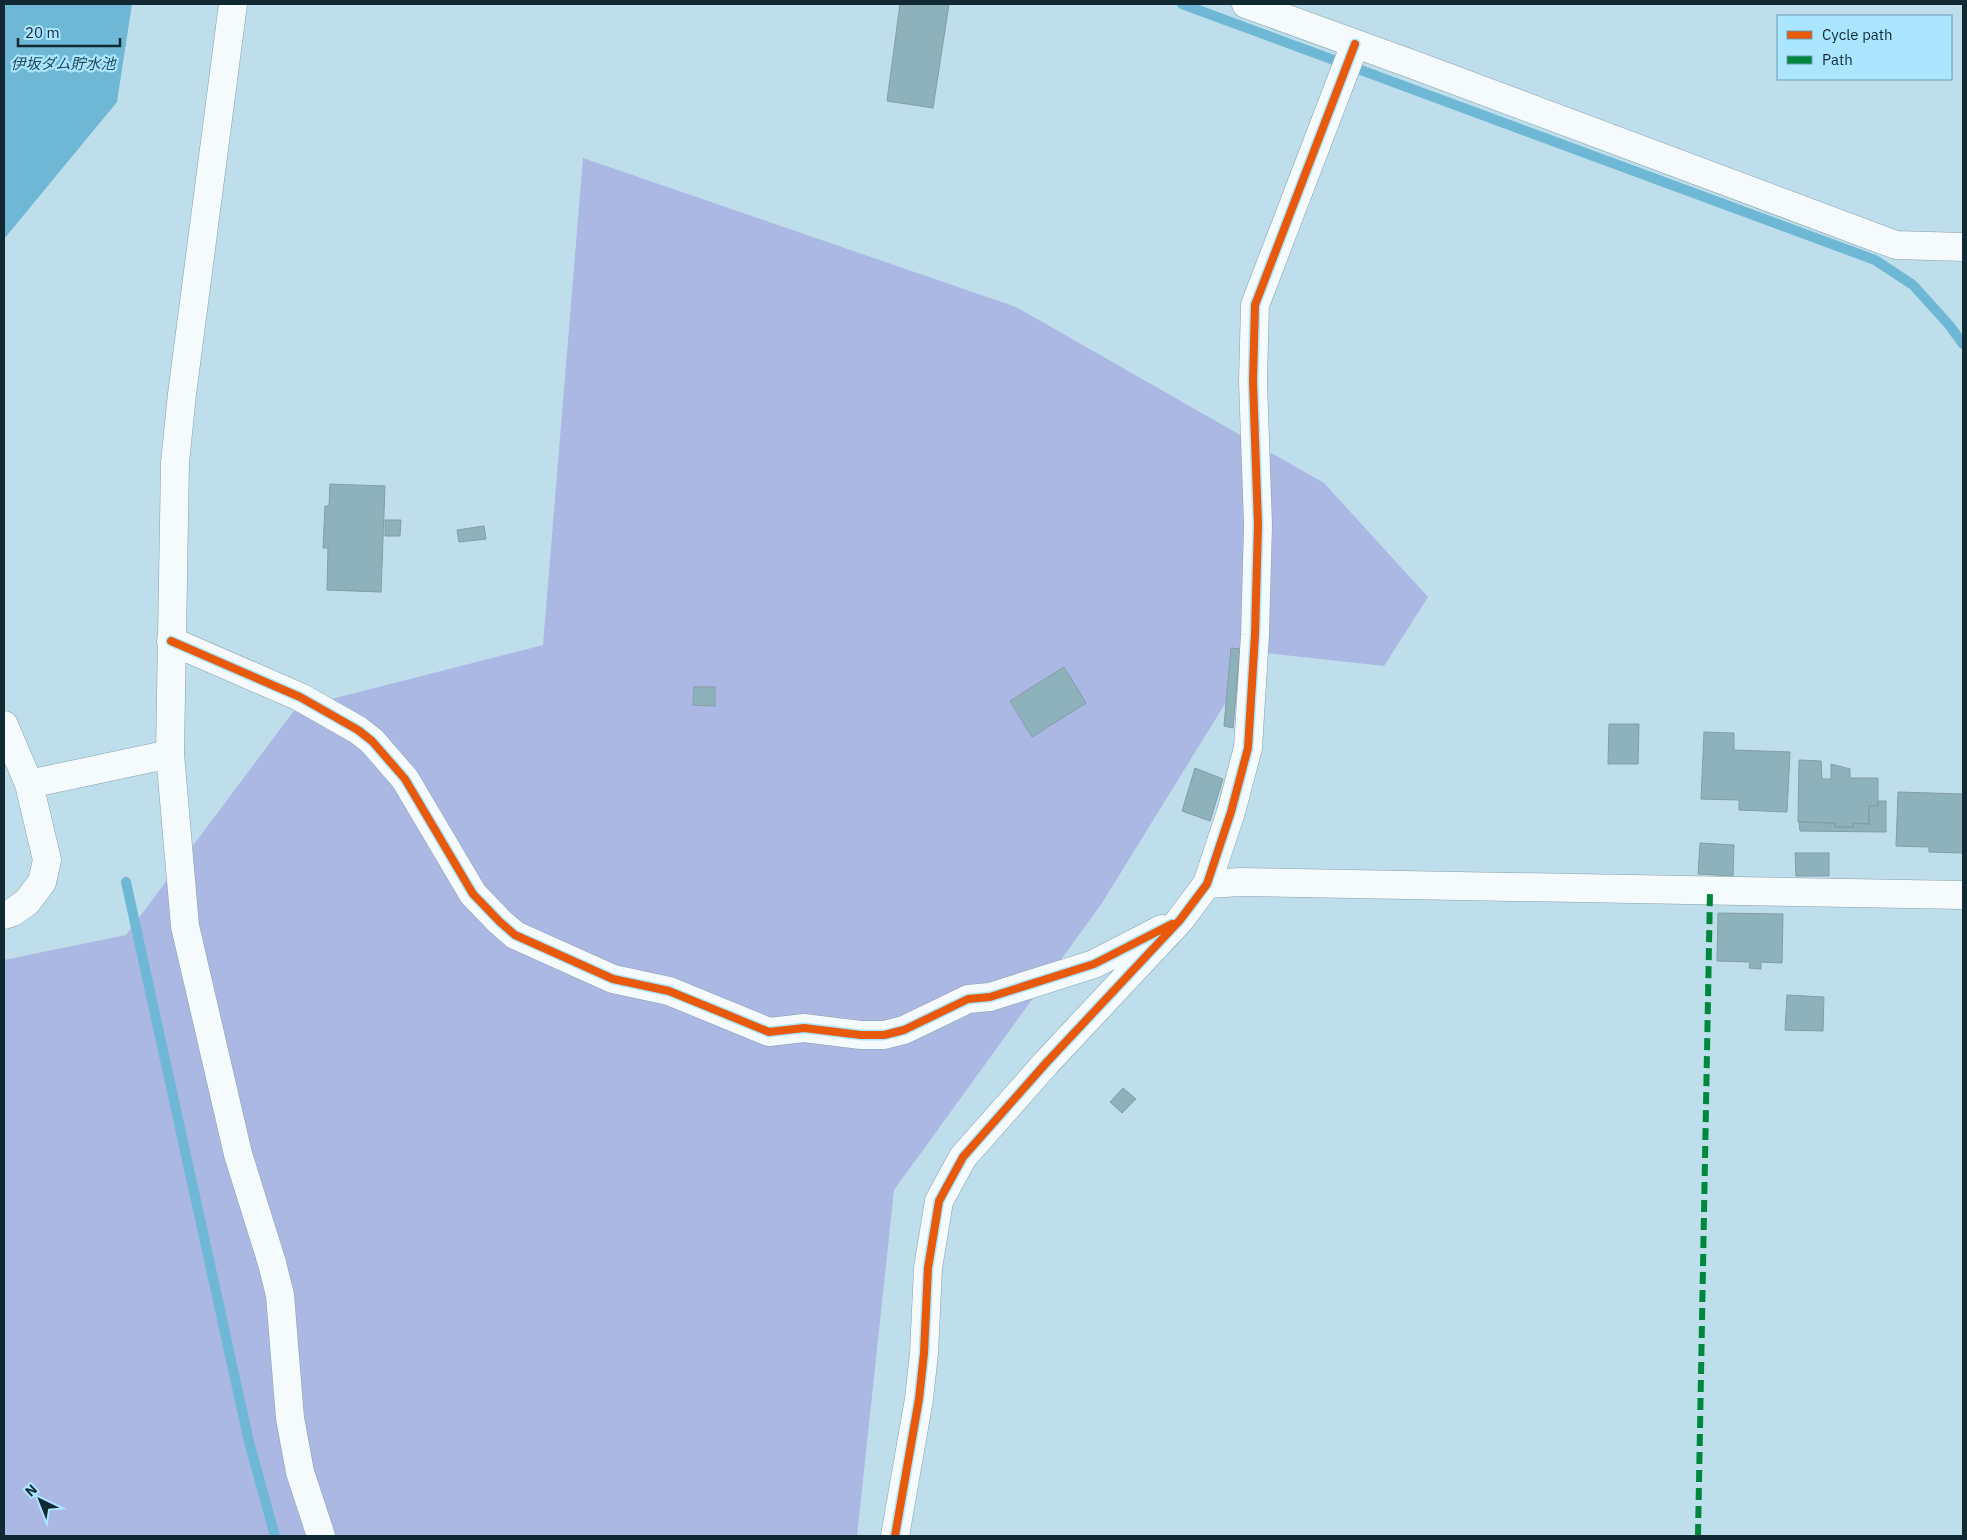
<svg xmlns="http://www.w3.org/2000/svg" width="1967" height="1540" font-family="'IBM Plex Sans','Noto Sans JP',sans-serif">
<rect width="100%" height="100%" fill="#bedeeb"/>
<path fill="#abb8e3" d="M583 158 1016 307 1324 483 1428 597 1384 666 1257 652 1102 903 894 1190 857 1536H4V960L126 935 296 708 543 645Z"/>
<path fill="#6eb8d5" d="M4 4H132L117 102 4 239Z"/>
<g fill="none" stroke-linecap="round" stroke-linejoin="round">
<path stroke="#6eb8d5" stroke-width="10" d="M1182 4 1875 260 1913 285 1950 326 1963 344
M126 882 249 1442 275 1536"/>
</g>
<path fill="#8eb2bb" stroke="#829da5" d="M900 4H949L933 108 887 101Z
M330 484 385 486 381 592 327 590 328 548H323L325 506H329Z
M385 520H401L400 536H385Z
M484 526 486 539 459 542 457 530Z
M1231 648 1240 649 1233 728 1224 726Z
M1064 667 1086 703 1032 737 1010 701Z
M694 687H715V706L693 705Z
M1609 724H1639L1638 764H1608Z
M1704 732 1734 733V750L1790 752 1787 812 1739 810V800L1701 799Z
M1799 760 1821 761 1822 779H1831V764L1850 769V778H1878V806H1869V824L1853 823 1854 827H1835V823L1798 822Z
M1195 768 1223 779 1210 821 1182 811Z
M1898 792 1963 794V853L1929 852V847L1896 846Z
M1878 801H1886V832L1800 831 1799 822 1835 823V827H1854L1853 823 1869 824V806H1878Z
M1700 843 1734 845 1733 876 1698 874Z
M1795 853H1829V876H1796Z
M1718 913 1783 914 1782 963 1761 962V969L1749 968 1750 962 1717 961Z
M1787 995 1824 997 1823 1031 1785 1030Z
M1123 1088 1136 1099 1122 1113 1110 1102Z"/>
<g fill="none" stroke-linecap="round" stroke-linejoin="round">
<defs>
<path id="minor" d="M171 641 300 697 358 730 372 741 405 779 473 894 500 922 515 935 613 979 669 991 769 1032 804 1028 861 1035H884L904 1030 968 999 990 997 1094 964 1162 929
M4 725 29 784 47 860 42 882 27 902 13 912 4 915
M170 754 185 926 238 1154 272 1263 280 1295 290 1418 300 1472 321 1536
M29 784 170 754 175 463 182 394 233 4
M1207 884 1240 882 1963 895
M895 1536 919 1399 924 1353 928 1268 939 1201 963 1157 1047 1062 1180 920 1207 884 1231 812 1248 748 1255 635 1258 525 1253 381 1255 305 1355 44"/>
<path id="tertiary" d="M1246 4 1417 66 1896 245 1963 247"/>
</defs>
<use href="#minor" stroke="#87a0ab" stroke-width="29"/>
<use href="#tertiary" stroke="#87a0ab" stroke-width="29"/>
<use href="#minor" stroke="#f5fafc" stroke-width="28"/>
<use href="#tertiary" stroke="#f5fafc" stroke-width="28"/>
<path stroke="#00873e" stroke-width="6" stroke-dasharray="12 6" stroke-linecap="butt" d="M1698 1536 1710 891"/>
<defs>
<path id="cycleway" d="M171 641 300 697 358 730 372 741 405 779 473 894 500 922 515 935 613 979 669 991 769 1032 804 1028 861 1035H884L904 1030 968 999 990 997 1094 964 1172 924
M895 1536 919 1399 924 1353 928 1268 939 1201 963 1157 1047 1062 1180 920 1207 884 1231 812 1248 748 1255 635 1258 525 1253 381 1255 305 1355 44"/>
</defs>
<use href="#cycleway" stroke="#aae6ff" stroke-width="11"/>
<use href="#cycleway" stroke="#e8590c" stroke-width="8"/>
</g>
<g text-anchor="middle" dominant-baseline="central" stroke-width="4.5" stroke-linejoin="round" paint-order="stroke">
<g font-size="15" font-style="italic" fill="#224a59" stroke="#aae6ff">
<text x="63" y="63">伊坂ダム貯水池</text>
</g>
</g>
<rect width="1967" height="1540" fill="none" stroke="#112933" stroke-width="10"/>
<rect x="1777" y="15" width="175" height="65" fill="#aae6ff" stroke="#6d9aad"/>
<rect x="1787" y="31" width="25" height="8" fill="#e8590c" stroke="#6d9aad"/>
<text x="1822" y="40" font-size="15" fill="#112933">Cycle path</text>
<rect x="1787" y="56" width="25" height="8" fill="#00873e" stroke="#6d9aad"/>
<text x="1822" y="65" font-size="15" fill="#112933">Path</text>
<g transform="translate(40 1500) rotate(317)" stroke="#aae6ff" stroke-width="4" paint-order="stroke">
<path d="M0-4L9 19L0 12L-9 19Z" fill="#112933"/>
<text y="-8" font-size="14" font-weight="bold" text-anchor="middle" fill="#112933">N</text>
</g>
<path d="M18 38v8h102v-8" fill="none" stroke="#112933" stroke-width="2.5"/>
<text x="25" y="38" font-size="15" fill="#112933" stroke="#aae6ff" stroke-width="4" paint-order="stroke">20 m</text>
</svg>
